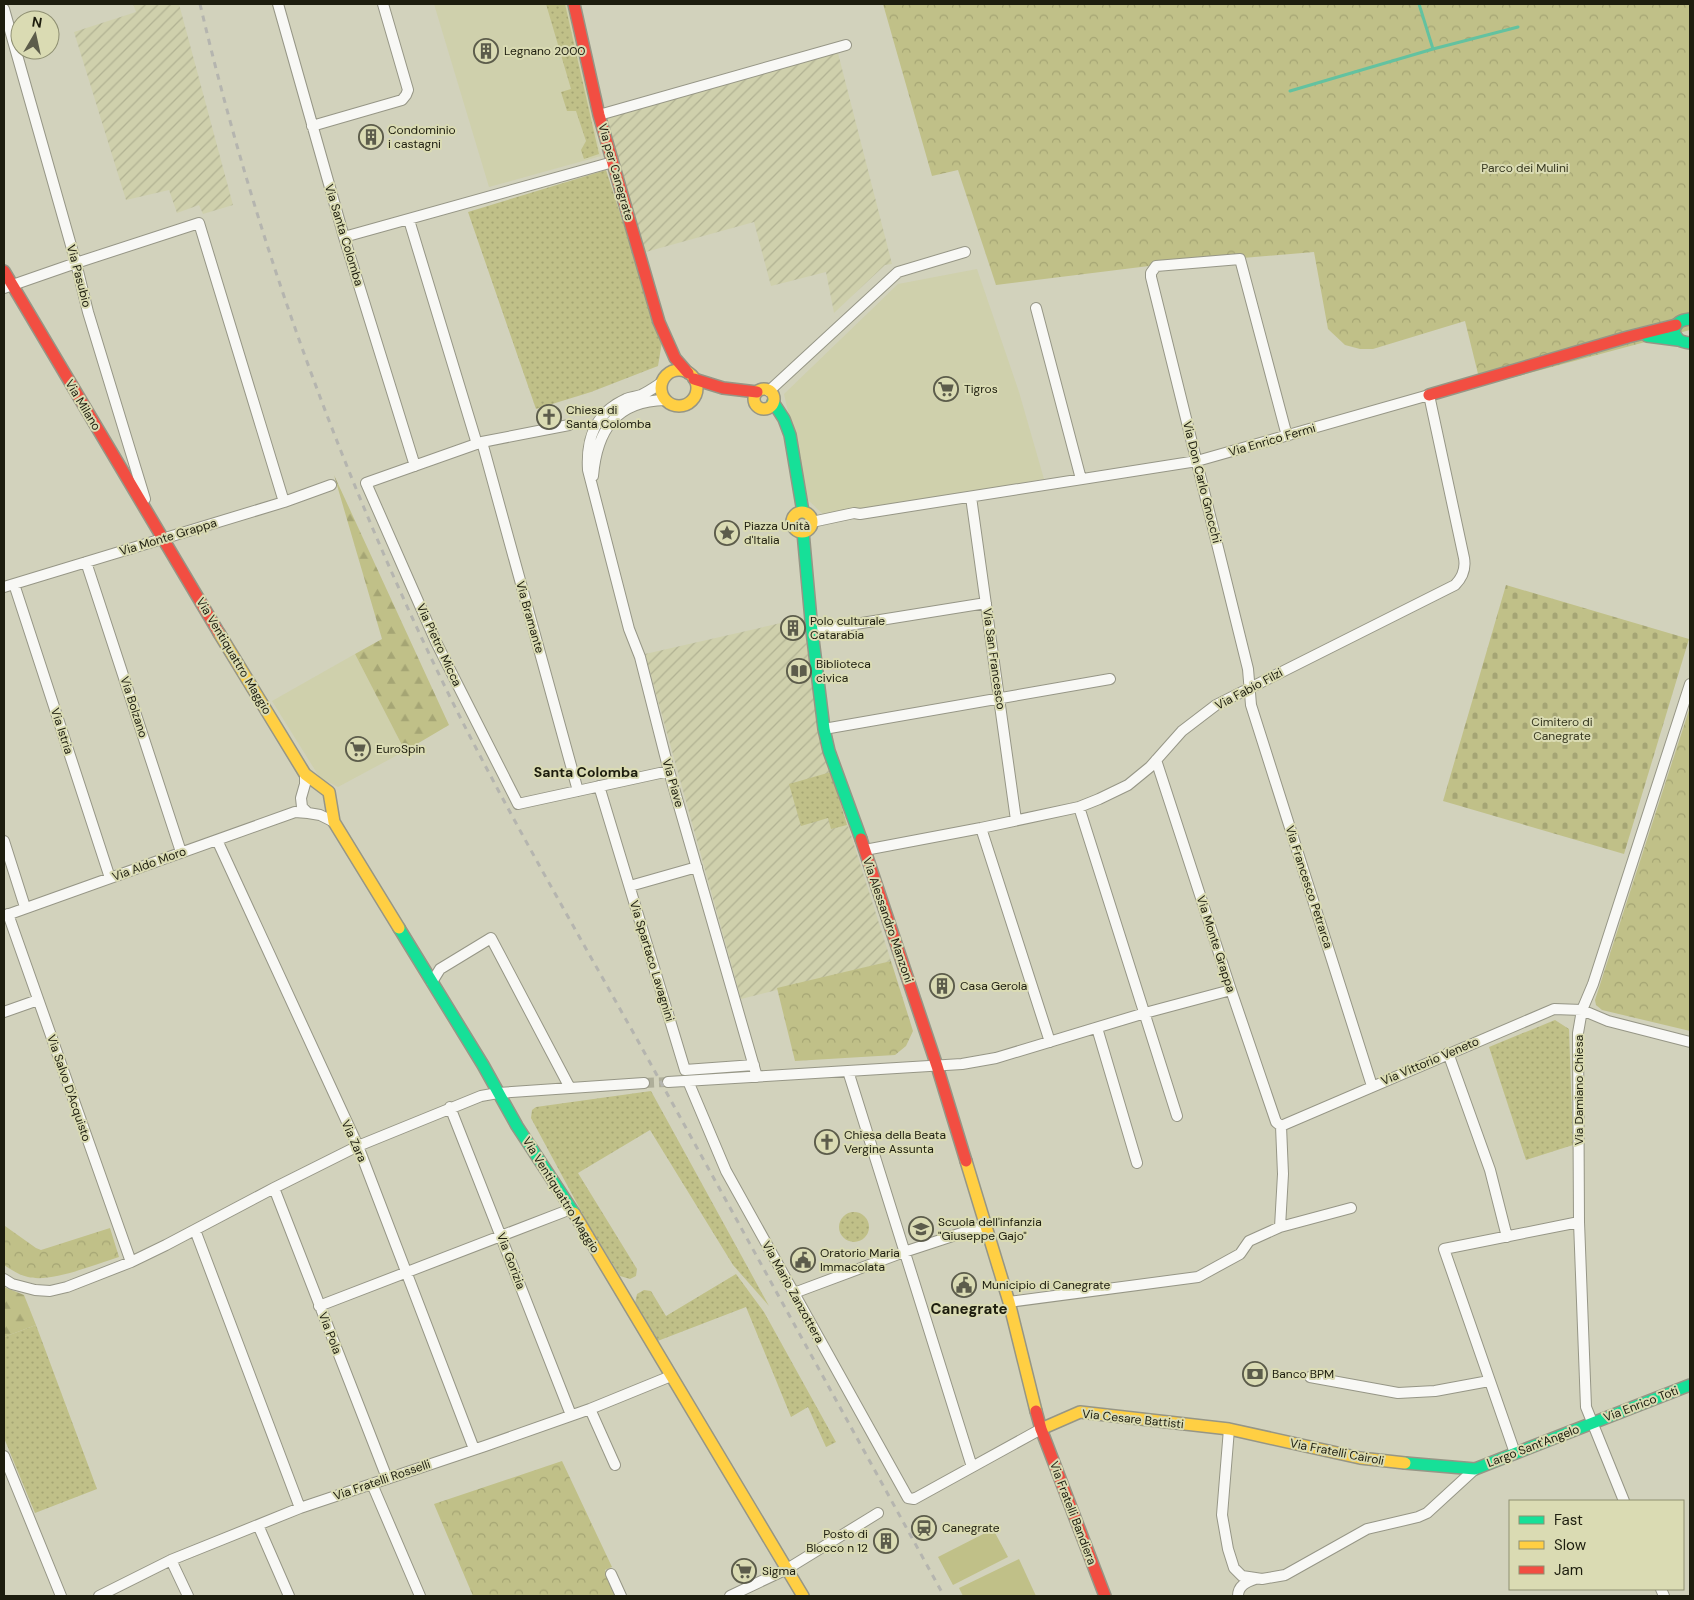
<svg xmlns="http://www.w3.org/2000/svg" width="1694" height="1600" font-family="'DM Sans',sans-serif">
<defs>
<pattern id="industrial-furrows" width="10" height="10" patternUnits="userSpaceOnUse" patternTransform="scale(1.25)"><rect width="10" height="10" fill="#cfd0ac"/><path d="M-1 1l2-2M0 10L10 0M9 11l2-2" fill="none" stroke="#b1b293"/></pattern>
<pattern id="grass-dots" width="8" height="8" patternUnits="userSpaceOnUse" patternTransform="scale(1.25)"><rect width="8" height="8" fill="#c0c088"/><path d="M2 2h.1M6 6h.1" fill="none" stroke="#a5a574" stroke-width="1.8" stroke-linecap="round"/></pattern>
<pattern id="forest-firs" width="22" height="20" patternUnits="userSpaceOnUse" patternTransform="scale(1.25)"><rect width="22" height="20" fill="#c0c088"/><path d="M5 1l3.5 6h-7zM16 11l3.5 6h-7z" fill="#a5a574"/></pattern>
<pattern id="cemetery-stones" width="16" height="16" patternUnits="userSpaceOnUse" patternTransform="scale(1.25)"><rect width="16" height="16" fill="#c0c088"/><path d="M2 7V4a2 2 0 0 1 4 0v3zM10 15v-3a2 2 0 0 1 4 0v3z" fill="#a5a574"/></pattern>
<pattern id="park-crowns" width="20" height="18" patternUnits="userSpaceOnUse" patternTransform="scale(1.25)"><rect width="20" height="18" fill="#c0c088"/><path d="M2 6a3 3 0 1 1 6 0M12 15a3 3 0 1 1 6 0" fill="none" stroke="#a5a574"/></pattern>
</defs>
<rect width="100%" height="100%" fill="#d2d2bc"/>
<path fill="#cfd0ac" d="M434 4H567L601 156 489 187Z
M977 269 1019 392 1044 479 826 517 808 500 784 394 898 284Z
M355 654 405 751 338 787 320 778 272 701Z"/>
<path fill="url(#industrial-furrows)" d="M133 4H179L233 205 203 214 199 205 177 213 169 190 126 200 74 32 136 12Z
M838 53 892 264 885 265 834 313 826 272 771 286 754 222 642 253 603 117Z
M803 618 823 752 831 772 891 961 741 999 645 654Z"/>
<path fill="url(#grass-dots)" d="M546 4H565L599 154 584 159 581 150 586 141 576 111H567L561 92 571 89Z
M606 170 662 342 658 366 591 392 536 409 468 212Z
M831 772 847 825 831 829 828 818 801 826 789 784Z
M1555 1020 1569 1029 1573 1145 1526 1160 1489 1047Z
M651 1091 769 1306 733 1265 650 1130 578 1173 637 1269 636 1276 630 1279 620 1276 587 1222 531 1118 532 1110 536 1107Z
M839 1227a15 15 0 1 1 30 0a15 15 0 1 1-30 0Z
M736 1274 764 1312 836 1442 826 1447 808 1407 791 1417 746 1307 655 1342 635 1303 637 1294 644 1290 651 1291 666 1316Z
M36 1325 97 1489 35 1513 4 1438V1337Z"/>
<path fill="url(#forest-firs)" d="M334 475 449 725 405 751 355 654 382 639Z
M4 1287 24 1295 36 1325 4 1337Z"/>
<path fill="url(#cemetery-stones)" d="M1506 585 1689 639 1624 854 1443 801Z"/>
<path fill="url(#park-crowns)" d="M883 4H1690V330L1481 386 1465 321 1373 349H1360L1345 345 1328 329 1314 252 1149 266 996 285 958 170 932 176Z
M1690 707V1031L1602 1010 1596 1005 1595 1000Z
M891 961 913 1031 906 1046 895 1055 795 1061 777 988Z
M4 1221 5 1226 36 1248 41 1250 110 1228 119 1257C96 1264 51 1283 28 1277 19 1275 12 1270 4 1265Z
M562 1461 612 1567 605 1570 616 1596H473L434 1504Z"/>
<path fill="#c0c088" d="M993 1529 1008 1557 953 1585 938 1557Z
M1019 1559 1036 1596H963L959 1588Z"/>
<g fill="none" stroke-linecap="round" stroke-linejoin="round">
<path stroke="#63c2a0" stroke-width="3" d="M1419 4 1433 49
M1290 91 1433 49 1518 27"/>
<path stroke="#aeae99" stroke-width="10" stroke-dasharray="10 5" stroke-linecap="butt" d="M644 1083 668 1082"/>
<defs>
<path id="street" d="M278 4 344 237 415 466
M4 9 76 263 88 312 145 499
M599 115 846 45
M312 126 402 100 406 95 408 90 383 4
M409 220 477 444
M344 237 613 162
M4 288 76 263 199 223 284 502
M1036 308 1081 479
M661 383C655 387 648 392 641 395 636 397 631 397 626 399 595 413 586 438 588 470L629 629 640 657 669 771 757 1077
M769 391 898 272 965 252
M569 425 482 442 366 483 436 642 518 804 669 771
M1287 436 1240 259 1156 266 1151 273V277L1248 669 1251 705 1372 1086
M482 442 578 791
M593 476C597 430 616 401 665 400
M971 497 1016 820
M812 522 854 513 860 514 1197 461 1429 395 1464 558C1466 569 1463 577 1455 585L1216 705 1182 731 1150 767 1128 785 1099 799 1079 807 981 828 865 850
M86 562 181 852
M14 584 110 878
M4 587 284 502 331 485
M812 631 986 603
M824 729 1110 679
M1156 760 1231 990 1276 1122 1281 1126
M305 774V784L301 798 302 807 308 813 320 815 334 822
M599 786 685 1070 754 1065
M1079 807 1177 1116
M981 828 1050 1042
M217 840 358 1146 474 1449
M4 841 25 907
M630 886 697 867
M8 914 131 1262
M4 916 295 812 308 813
M432 982 440 969 491 938 570 1088
M4 1012 38 1000
M1097 1028 1137 1163
M1448 1053 1490 1170 1507 1237
M848 1071 972 1467
M688 1081 726 1171 908 1498 914 1499 1041 1429
M668 1082 962 1064 996 1058 1145 1013 1231 990
M450 1107 571 1415
M1281 1126 1554 1009 1582 1010 1608 1021 1690 1042
M274 1188 387 1478
M1280 1227 1351 1208
M195 1230 300 1508
M4 1279 12 1284 35 1290 50 1291 67 1287 131 1262 166 1245 274 1188 358 1146 481 1096 498 1093 644 1083
M794 1293 904 1252 971 1230 986 1226
M1009 1302 1198 1277 1240 1254 1249 1241 1280 1227 1283 1174 1281 1126
M319 1306 571 1209
M1310 1377 1398 1393 1435 1391 1489 1381
M590 1409 615 1465
M1229 1429 1222 1515 1228 1549 1234 1568 1242 1576 1262 1579 1285 1575 1367 1529 1418 1517 1427 1513 1475 1469
M1515 1453 1444 1249 1579 1222
M4 1456 61 1596
M372 1484 420 1596
M1624 1501 1586 1407 1579 1222 1578 1033 1582 1010 1593 984 1690 684
M258 1525 289 1596
M171 1560 188 1596
M611 1574 621 1596
M1661 1589 1664 1596
M99 1596 171 1560 300 1508 485 1446 590 1409 671 1376
M730 1596 787 1569 878 1513
M1238 1596C1238 1586 1246 1582 1255 1579"/>
<path id="fast" d="M1690 319C1681 320 1676 322 1674 331 1676 340 1681 342 1690 343
M1647 336 1678 340
M773 402 784 419 790 435 803 512
M803 532 812 631 824 729 829 751 861 839
M399 928 483 1065 517 1126 574 1213
M1405 1463 1475 1469 1690 1385"/>
<path id="slow" d="M661 388a18 18 0 1 1 36 0a18 18 0 1 1-36 0Z
M754 399a10 10 0 1 1 20 0a10 10 0 1 1-20 0Z
M792 522a10 10 0 1 1 20 0a10 10 0 1 1-20 0Z
M219 633 305 774 329 792 334 822 399 928
M966 1161 1009 1302 1036 1411
M574 1213 803 1596
M1041 1429 1080 1412 1229 1429 1360 1458 1405 1463"/>
<path id="jam" d="M574 4 599 115 659 322 675 358 688 373
M4 271 219 633
M694 379 723 388 757 392
M1429 395 1628 337 1676 325
M861 839 937 1066 966 1161
M1036 1411 1041 1429 1105 1596"/>
</defs>
<use href="#street" stroke="#969686" stroke-width="12"/>
<use href="#fast" stroke="#969686" stroke-width="14"/>
<use href="#slow" stroke="#969686" stroke-width="14"/>
<use href="#jam" stroke="#969686" stroke-width="14"/>
<use href="#street" stroke="#f8f8f5" stroke-width="10"/>
<use href="#fast" stroke="#16e098" stroke-width="11"/>
<use href="#slow" stroke="#ffcf43" stroke-width="11"/>
<use href="#jam" stroke="#f24e42" stroke-width="11"/>
<path stroke="#b5b5af" stroke-width="3" stroke-dasharray="6 6" stroke-linecap="butt" d="M200 4C257 245 343 481 453 703 515 827 586 947 653 1068 750 1244 847 1420 944 1596"/>
</g>
<defs>
<symbol id="building-ring" viewBox="-11 -11 22 22"><circle r="9.5" fill="#dadbb3" stroke="#5c5c4b" stroke-width="1.5"/><path d="M-4-6H4V6H1V3H-1V6H-4ZM-2.5-4.3h1.7v1.8h-1.7ZM.8-4.3h1.7v1.8H.8ZM-2.5-1h1.7V.8h-1.7ZM.8-1h1.7V.8H.8Z" fill="#5c5c4b"/></symbol>
<symbol id="supermarket-ring" viewBox="-11 -11 22 22"><circle r="9.5" fill="#dadbb3" stroke="#5c5c4b" stroke-width="1.5"/><path d="M-6-5.5h2.5l.6 2H6L4.5 2H-2.5L-4.4-4H-6ZM-1.5 3.2a1.3 1.3 0 1 0 .1 0ZM3 3.2a1.3 1.3 0 1 0 .1 0Z" fill="#5c5c4b"/></symbol>
<symbol id="church-ring" viewBox="-11 -11 22 22"><circle r="9.5" fill="#dadbb3" stroke="#5c5c4b" stroke-width="1.5"/><path d="M-1.2-6h2.4v3.5h3.3v2.4h-3.3V6h-2.4V-.1h-3.3v-2.4h3.3Z" fill="#5c5c4b"/></symbol>
<symbol id="sight-ring" viewBox="-11 -11 22 22"><circle r="9.5" fill="#dadbb3" stroke="#5c5c4b" stroke-width="1.5"/><path d="M0-6L1.8-2.2L6-1.7L2.9 1.2L3.7 5.4L0 3.3L-3.7 5.4L-2.9 1.2L-6-1.7L-1.8-2.2Z" fill="#5c5c4b"/></symbol>
<symbol id="library-ring" viewBox="-11 -11 22 22"><circle r="9.5" fill="#dadbb3" stroke="#5c5c4b" stroke-width="1.5"/><path d="M-6-4Q-3-5.5-.7-3.5V5Q-3 3-6 4ZM6-4Q3-5.5 .7-3.5V5Q3 3 6 4Z" fill="#5c5c4b"/></symbol>
<symbol id="school-ring" viewBox="-11 -11 22 22"><circle r="9.5" fill="#dadbb3" stroke="#5c5c4b" stroke-width="1.5"/><path d="M0-5L7-2L0 1L-7-2ZM-4 1L0 2.5L4 1V4Q0 6-4 4Z" fill="#5c5c4b"/></symbol>
<symbol id="civic-ring" viewBox="-11 -11 22 22"><circle r="9.5" fill="#dadbb3" stroke="#5c5c4b" stroke-width="1.5"/><path d="M-.6-6.5H3V-4.5H.6V-3L4-1V1h2V6H-6V1h2V-1L-.6-3ZM-1.2 2.5V6h2.4V2.5Z" fill="#5c5c4b"/></symbol>
<symbol id="bank-ring" viewBox="-11 -11 22 22"><circle r="9.5" fill="#dadbb3" stroke="#5c5c4b" stroke-width="1.5"/><path d="M-6-4H6V4H-6ZM0-2.3a2.3 2.3 0 1 0 0 4.6a2.3 2.3 0 1 0 0-4.6Z" fill="#5c5c4b"/></symbol>
<symbol id="station-ring" viewBox="-11 -11 22 22"><circle r="9.5" fill="#dadbb3" stroke="#5c5c4b" stroke-width="1.5"/><path d="M-3-6H3Q5-6 5-4V2Q5 4 3 4L4.5 6H3L1.5 4h-3L-3 6H-4.5L-3 4Q-5 4-5 2V-4Q-5-6-3-6ZM-3.5-4v3h7v-3ZM-3.5 1v1.5H-2V1ZM2 1v1.5H3.5V1Z" fill="#5c5c4b"/></symbol>
</defs>
<g fill-rule="evenodd">
<use href="#building-ring" x="472" y="37" width="28" height="28"/>
<use href="#building-ring" x="357" y="123" width="28" height="28"/>
<use href="#supermarket-ring" x="932" y="375" width="28" height="28"/>
<use href="#church-ring" x="535" y="403" width="28" height="28"/>
<use href="#sight-ring" x="713" y="519" width="28" height="28"/>
<use href="#building-ring" x="779" y="614" width="28" height="28"/>
<use href="#library-ring" x="785" y="657" width="28" height="28"/>
<use href="#supermarket-ring" x="344" y="735" width="28" height="28"/>
<use href="#building-ring" x="928" y="972" width="28" height="28"/>
<use href="#church-ring" x="813" y="1128" width="28" height="28"/>
<use href="#school-ring" x="907" y="1215" width="28" height="28"/>
<use href="#civic-ring" x="789" y="1246" width="28" height="28"/>
<use href="#civic-ring" x="950" y="1271" width="28" height="28"/>
<use href="#bank-ring" x="1241" y="1360" width="28" height="28"/>
<use href="#station-ring" x="910" y="1514" width="28" height="28"/>
<use href="#building-ring" x="872" y="1527" width="28" height="28"/>
<use href="#supermarket-ring" x="730" y="1557" width="28" height="28"/>
</g>
<g text-anchor="middle" dominant-baseline="central" stroke-width="4" stroke-linejoin="round" paint-order="stroke">
<g font-size="12" fill="#1d1d0e" stroke="#dadbb3" text-anchor="start">
<text x="504" y="51">Legnano 2000</text>
<text x="388" y="130">Condominio<tspan x="388" dy="14">i castagni</tspan></text>
<text x="964" y="389">Tigros</text>
<text x="566" y="410">Chiesa di<tspan x="566" dy="14">Santa Colomba</tspan></text>
<text x="744" y="526">Piazza Unità<tspan x="744" dy="14">d'Italia</tspan></text>
<text x="810" y="621">Polo culturale<tspan x="810" dy="14">Catarabia</tspan></text>
<text x="816" y="664">Biblioteca<tspan x="816" dy="14">civica</tspan></text>
<text x="376" y="749">EuroSpin</text>
<text x="960" y="986">Casa Gerola</text>
<text x="844" y="1135">Chiesa della Beata<tspan x="844" dy="14">Vergine Assunta</tspan></text>
<text x="938" y="1222">Scuola dell'infanzia<tspan x="938" dy="14">"Giuseppe Gajo"</tspan></text>
<text x="820" y="1253">Oratorio Maria<tspan x="820" dy="14">Immacolata</tspan></text>
<text x="982" y="1285">Municipio di Canegrate</text>
<text x="1272" y="1374">Banco BPM</text>
<text x="942" y="1528">Canegrate</text>
<text x="868" y="1534" text-anchor="end">Posto di<tspan x="868" dy="14">Blocco n 12</tspan></text>
<text x="762" y="1571">Sigma</text>
</g>
<g font-size="12" fill="#373820" stroke="#dadbb3">
<text x="1525" y="168">Parco dei Mulini</text>
<text x="1562" y="722">Cimitero di<tspan x="1562" dy="14">Canegrate</tspan></text>
</g>
<g font-size="12" fill="#1d1d0e" stroke="#dadbb3">
<text transform="translate(616 172) rotate(74)">Via per Canegrate</text>
<text transform="translate(344 235) rotate(73)">Via Santa Colomba</text>
<text transform="translate(79 276) rotate(75)">Via Pasubio</text>
<text transform="translate(83 405) rotate(59)">Via Milano</text>
<text transform="translate(1272 440) rotate(-16)">Via Enrico Fermi</text>
<text transform="translate(1202 482) rotate(76)">Via Don Carlo Gnocchi</text>
<text transform="translate(168 537) rotate(-17)">Via Monte Grappa</text>
<text transform="translate(530 617) rotate(74)">Via Bramante</text>
<text transform="translate(439 645) rotate(65)">Via Pietro Micca</text>
<text transform="translate(234 656) rotate(59)">Via Ventiquattro Maggio</text>
<text transform="translate(994 659) rotate(82)">Via San Francesco</text>
<text transform="translate(1249 689) rotate(-28)">Via Fabio Filzi</text>
<text transform="translate(134 707) rotate(72)">Via Bolzano</text>
<text transform="translate(62 731) rotate(72)">Via Istria</text>
<text transform="translate(673 783) rotate(74)">Via Piave</text>
<text transform="translate(149 864) rotate(-20)">Via Aldo Moro</text>
<text transform="translate(1309 887) rotate(72)">Via Francesco Petrarca</text>
<text transform="translate(888 920) rotate(71)">Via Alessandro Manzoni</text>
<text transform="translate(1216 944) rotate(72)">Via Monte Grappa</text>
<text transform="translate(652 961) rotate(73)">Via Spartaco Lavagnini</text>
<text transform="translate(1430 1061) rotate(-23)">Via Vittorio Veneto</text>
<text transform="translate(69 1088) rotate(71)">Via Salvo D'Acquisto</text>
<text transform="translate(1579 1090) rotate(-90)">Via Damiano Chiesa</text>
<text transform="translate(354 1141) rotate(66)">Via Zara</text>
<text transform="translate(561 1195) rotate(58)">Via Ventiquattro Maggio</text>
<text transform="translate(511 1261) rotate(69)">Via Gorizia</text>
<text transform="translate(793 1292) rotate(61)">Via Mario Zanzottera</text>
<text transform="translate(330 1333) rotate(69)">Via Pola</text>
<text transform="translate(1641 1404) rotate(-21)">Via Enrico Toti</text>
<text transform="translate(1133 1419) rotate(6)">Via Cesare Battisti</text>
<text transform="translate(1533 1446) rotate(-21)">Largo Sant'Angelo</text>
<text transform="translate(1337 1452) rotate(11)">Via Fratelli Cairoli</text>
<text transform="translate(382 1480) rotate(-19)">Via Fratelli Rosselli</text>
<text transform="translate(1073 1513) rotate(69)">Via Fratelli Bandiera</text>
</g>
<g font-size="14" font-weight="bold" fill="#1d1d0e" stroke="#dadbb3">
<text x="586" y="772">Santa Colomba</text>
</g>
<g font-size="15" font-weight="bold" fill="#1d1d0e" stroke="#dadbb3">
<text x="969" y="1309">Canegrate</text>
</g>
</g>
<rect width="1694" height="1600" fill="none" stroke="#1d1d0e" stroke-width="10"/>
<rect x="1509" y="1500" width="175" height="90" fill="#dadbb3" stroke="#8e8f71"/>
<rect x="1519" y="1516" width="25" height="8" fill="#16e098" stroke="#8e8f71"/>
<text x="1554" y="1525" font-size="15" fill="#1d1d0e">Fast</text>
<rect x="1519" y="1541" width="25" height="8" fill="#ffcf43" stroke="#8e8f71"/>
<text x="1554" y="1550" font-size="15" fill="#1d1d0e">Slow</text>
<rect x="1519" y="1566" width="25" height="8" fill="#f24e42" stroke="#8e8f71"/>
<text x="1554" y="1575" font-size="15" fill="#1d1d0e">Jam</text>
<g transform="translate(35 35) rotate(9)"><circle r="24" fill="#dadbb3" stroke="#8e8f71"/>
<path d="M0-4L9 19L0 12L-9 19Z" fill="#5c5c4b"/>
<text y="-8" font-size="14" font-weight="bold" text-anchor="middle" fill="#1d1d0e">N</text>
</g>
</svg>
